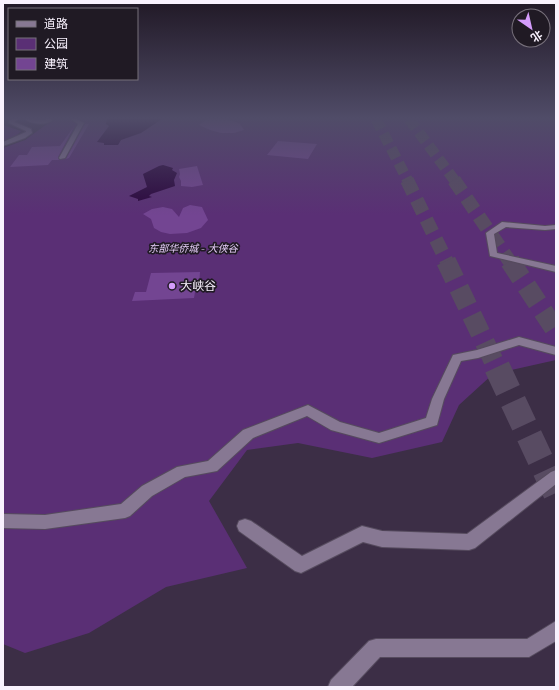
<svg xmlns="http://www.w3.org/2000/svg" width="559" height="690" font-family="'Roboto Serif','Noto Sans SC',serif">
<rect width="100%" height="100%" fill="#3c2e46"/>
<path fill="#5a2f75" d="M54 119H556V360L493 374 459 405 442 442 372 458 298 443 247 450 209 501 247 568 166 587 89 633 25 653 3 644V148L25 140Z
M3 125 21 131 16 136 3 141Z"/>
<path fill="#2a053d" d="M107 119H162L141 133 121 140 118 145H104V143L97 142 109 126 106 124Z
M163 165 173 168 172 170 177 173 174 180 175 186 151 194 149 196 152 197 138 201V199L129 196 147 187 143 174 159 166Z"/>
<path fill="#734592" d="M208 119H225L233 121 240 124 244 130 234 133H221L210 130 199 125Z
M85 124H89L69 158 66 159Z
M75 125 58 157 59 160H52L48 165 10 167 19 155H27L32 147 60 146Z
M278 141 317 144 308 159 267 155Z
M197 166 203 185 192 187 181 186V181L179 177 180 174 179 169Z
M190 205 202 207 208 220 201 228 187 233 170 234 161 232 154 228 151 219 143 214 152 209 163 207 172 209 179 217 183 208Z
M200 272 199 286H196L194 298 132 301 135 292H146L151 273Z"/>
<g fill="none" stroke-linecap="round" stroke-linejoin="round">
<path stroke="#584b62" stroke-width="11" stroke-dasharray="11 5.5" stroke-linecap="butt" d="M376 119 408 181
M409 119 455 181"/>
<path stroke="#584b62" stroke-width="14" stroke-dasharray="14 8" stroke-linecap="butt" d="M407 180 447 262
M454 180 510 262"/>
<path stroke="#584b62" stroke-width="20" stroke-dasharray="20 10" stroke-linecap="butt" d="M446 261 497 368
M510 261 556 331"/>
<path stroke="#584b62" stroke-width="26" stroke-dasharray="26 12" stroke-linecap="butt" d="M497 367 556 493"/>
<defs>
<path id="street" d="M13 119H19L14 122 31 129 32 133 25 138 3 146V142L26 132V131L9 123V120Z
M24 119 46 120V119H51L53 120C45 126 32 124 24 119Z
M71 119H77L84 123 65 158 60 159 59 158 78 124Z
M502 222 545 226 556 225V229L545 230 506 227 494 234 497 253 556 266V272L490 256 486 233Z
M519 337 556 347V355L519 345 478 358 461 361 444 399 437 425 379 443 331 430 307 416 253 438 217 471 185 477 152 496 130 516 125 518 45 529 3 528V514L45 515 121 504 142 486 177 467 208 461 243 430 308 405 340 422 379 433 426 418 432 399 453 355 477 350Z
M556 470V484L475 548 469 550 382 547 363 542 301 573 295 571 239 531 237 526 239 521 245 519 251 521 302 556 362 526 382 531 467 534 551 472Z
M556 621V641L529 657H380L352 687H328L331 680 369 641 376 639H527Z"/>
</defs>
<use href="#street" stroke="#564b5e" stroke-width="2"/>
<use href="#street" fill="#877893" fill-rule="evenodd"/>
</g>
<linearGradient id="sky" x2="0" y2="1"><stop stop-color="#211926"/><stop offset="0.55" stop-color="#504c68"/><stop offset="1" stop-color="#504c68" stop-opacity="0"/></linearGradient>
<rect width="559" height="215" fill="url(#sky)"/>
<circle fill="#d49cfb" stroke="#201a24" stroke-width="1.5" cx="172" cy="286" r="4"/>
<g text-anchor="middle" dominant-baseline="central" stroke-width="3.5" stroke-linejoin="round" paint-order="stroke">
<g font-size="10" font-style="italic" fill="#e6cef8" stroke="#201a24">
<text x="193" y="248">东部华侨城 - 大侠谷</text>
</g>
<g font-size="12" fill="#f9f2fe" stroke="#201a24" text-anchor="start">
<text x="180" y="286">大峡谷</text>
</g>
</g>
<rect width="559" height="690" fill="none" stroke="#f9f2fe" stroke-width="8"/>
<rect x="8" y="8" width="130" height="72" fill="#201a24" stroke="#77707b"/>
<rect x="16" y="21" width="20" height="6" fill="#877893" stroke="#77707b"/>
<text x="44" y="28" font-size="12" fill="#f9f2fe">道路</text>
<rect x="16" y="38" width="20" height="12" fill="#5a2f75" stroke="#77707b"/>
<text x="44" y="48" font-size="12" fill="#f9f2fe">公园</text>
<rect x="16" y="58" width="20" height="12" fill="#734592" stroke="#77707b"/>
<text x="44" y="68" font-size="12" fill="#f9f2fe">建筑</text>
<g transform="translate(531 28) rotate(146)"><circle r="19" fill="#201a24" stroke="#77707b"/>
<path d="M0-3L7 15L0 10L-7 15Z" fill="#d49cfb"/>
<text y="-6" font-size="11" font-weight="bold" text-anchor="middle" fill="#f9f2fe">北</text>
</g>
</svg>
